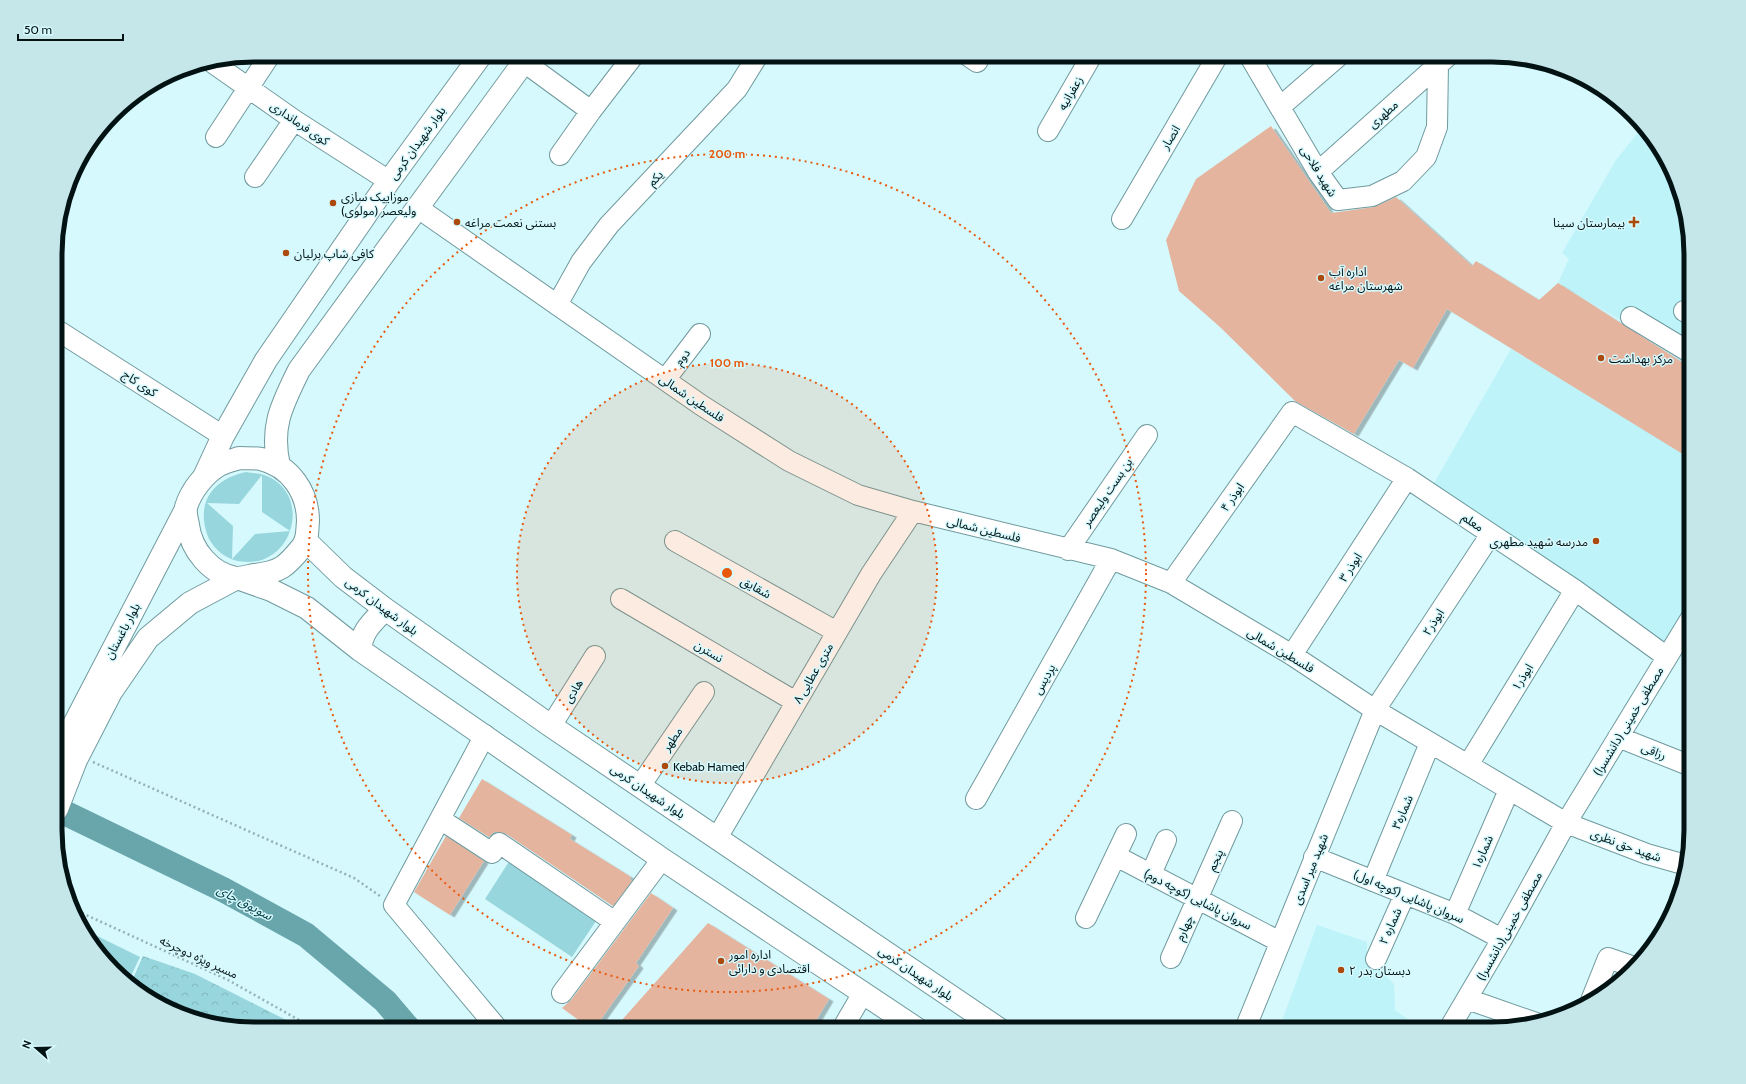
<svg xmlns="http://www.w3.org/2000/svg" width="1746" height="1084" font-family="Cabin,'Noto Sans Arabic',sans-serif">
<defs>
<pattern id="park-crowns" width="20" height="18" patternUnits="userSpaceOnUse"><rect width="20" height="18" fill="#98d6dd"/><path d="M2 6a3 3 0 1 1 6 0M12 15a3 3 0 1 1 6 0" fill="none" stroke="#81b7bd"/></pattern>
<filter id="shadow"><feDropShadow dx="4.5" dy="2.5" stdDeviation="0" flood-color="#0004"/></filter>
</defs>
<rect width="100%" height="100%" fill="#d6f9fd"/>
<path fill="#bdf3f9" d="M1627 110 1641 123 1664 155 1684 202 1691 241V367L1617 318 1558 283 1569 259 1562 253 1616 160 1640 130Z
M1511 349 1691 459V611L1667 657 1429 492Z
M1317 925 1367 942V957L1394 984 1395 1010 1421 1029H1279Z"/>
<path fill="#98d6dd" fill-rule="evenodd" d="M246 472C251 473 256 473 261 474 317 490 293 576 234 560 222 556 211 546 207 534 196 501 214 479 246 472ZM262 475V512L290 531 255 534 232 559 233 526 207 503 239 504Z
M510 860 598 918 572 957 485 899Z
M83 929 140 957 129 980 88 940Z"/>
<path fill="url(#park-crowns)" d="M143 956 195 974 294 1024 299 1029H254L202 1022 144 996 131 983Z
M1484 1020 1505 1029H1478Z"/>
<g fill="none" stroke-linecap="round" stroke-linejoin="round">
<path stroke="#68a6ac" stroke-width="25" d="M57 809 222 889 306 935 385 1001 409 1029"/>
</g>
<path fill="#e5b49e" filter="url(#shadow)" d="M1271 126 1331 213 1374 207 1396 197 1472 266 1476 261 1539 300 1558 283 1691 368V459L1447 309 1413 368 1399 360 1354 434 1295 401 1220 327 1179 291 1166 240 1196 179Z
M482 779 572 835 570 839 631 877 630 879 632 881 613 906 505 833 494 832 489 837 459 818Z
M446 836 484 861 450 915 414 892Z
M651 893 673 908 636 963 639 966 594 1029H591L562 1008 571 1000Z
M708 923 829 999 811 1029H614Z"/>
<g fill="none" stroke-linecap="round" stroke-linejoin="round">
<defs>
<path id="minor" d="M967 55 977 62 981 55
M1249 55 1318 172 1338 200 1372 196 1403 181 1426 157 1437 127 1438 64
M524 62 591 111 634 55
M213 63 294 120 389 181
M1280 107 1340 55
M1048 131 1092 55
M216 137 270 55
M560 155 591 111
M1318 172 1449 55
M255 177 294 120
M418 208 701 405 789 461 858 495 913 511 1111 559 1171 583 1292 655 1375 710 1566 823 1647 854 1686 865
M1122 219 1218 55
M557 305 581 262 609 225 737 89 758 55
M1684 311 1691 315
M1631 317 1691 353
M57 330 223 436
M665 380 700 334
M675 541 837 632
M1068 550 1147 435
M1171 583 1292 412 1407 478 1575 590 1667 657
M621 599 796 702
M1292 655 1407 478
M551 726 595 656
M485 735 394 905 498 1029
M1618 737 1691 766
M1468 765 1575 590
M640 786 704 692
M976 799 1111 559
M440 819 492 853 499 843 615 922
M717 838 871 574 913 511
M1116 856 1280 942
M1314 857 1455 914 1502 939
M1151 874 1166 840
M1373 881 1430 743
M1455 914 1509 790
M1086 918 1126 834
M1171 958 1232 821
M1376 959 1405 894
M562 993 662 859
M1467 999 1536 1023
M1590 1003 1608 958 1634 967
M842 1029 863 993
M1245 1029 1375 710 1491 534
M1449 1029 1502 939 1566 823 1691 618"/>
<path id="major" d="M239 458C246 458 254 458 261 459 290 466 308 492 308 521 307 531 308 540 302 547 286 567 280 572 254 575 249 576 242 578 236 578 211 574 191 550 188 525 187 520 185 512 186 507 191 491 204 474 219 465 225 462 233 460 239 458Z
M279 466C270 426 282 405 299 370L529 55
M204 477 223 436 266 360 389 181 481 55
M306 541 343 577 385 609 551 726 999 1029
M360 650C362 630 372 623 385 609
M57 757 186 509
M57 809 76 760 111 692 148 638 190 603 237 578 271 590 307 608 360 650 662 859 917 1029"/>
</defs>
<use href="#minor" stroke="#709a9e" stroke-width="22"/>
<use href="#major" stroke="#709a9e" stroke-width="24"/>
<path stroke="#94b1b4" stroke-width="2.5" stroke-dasharray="2 3" stroke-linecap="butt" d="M93 762 354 878 380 896
M73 909 228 980 315 1029"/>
<use href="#minor" stroke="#fff" stroke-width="20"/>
<use href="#major" stroke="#fff" stroke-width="22"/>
</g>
<circle cx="727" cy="573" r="210" fill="#e8590c" fill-opacity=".12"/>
<g fill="none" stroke="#e8590c" stroke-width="2" stroke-dasharray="2 4">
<circle cx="727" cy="573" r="210"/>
<circle cx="727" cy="573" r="419"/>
</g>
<g fill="#ac490d" stroke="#d6f9fd" stroke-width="1.5">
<circle cx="333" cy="203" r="4"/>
<circle cx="457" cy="222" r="4"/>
<path d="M1632 216h4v4h4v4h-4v4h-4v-4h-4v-4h4z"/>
<circle cx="286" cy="253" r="4"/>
<circle cx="1321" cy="278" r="4"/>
<circle cx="1601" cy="358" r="4"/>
<circle cx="1596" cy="541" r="4"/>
<circle cx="665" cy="766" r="4"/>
<circle cx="721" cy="961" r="4"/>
<circle cx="1341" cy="970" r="4"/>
</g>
<g text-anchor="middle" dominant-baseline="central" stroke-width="3" stroke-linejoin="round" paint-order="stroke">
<g font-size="12" fill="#031314" stroke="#d6f9fd">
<text transform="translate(1070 93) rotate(-60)">زعفرانیه</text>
<text transform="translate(1383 114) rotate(-42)">مطهری</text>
<text transform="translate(300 123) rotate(34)">کوی فرمانداری</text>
<text transform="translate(1170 137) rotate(-59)">انصار</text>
<text transform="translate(417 143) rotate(-54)">بلوار شهیدان کرمی</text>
<text transform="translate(1319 171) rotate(58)">شهید فلاحی</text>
<text transform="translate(655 178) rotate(-47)">یکم</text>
<text transform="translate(682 357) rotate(-53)">دوم</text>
<text transform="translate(140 383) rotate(33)">کوی کاج</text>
<text transform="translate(692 398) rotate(34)">فلسطین شمالی</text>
<text transform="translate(1107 492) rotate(-56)">بن بست ولیعصر</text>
<text transform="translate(1232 497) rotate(-55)">ابوذر ۴</text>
<text transform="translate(1473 522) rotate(34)">معلم</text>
<text transform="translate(984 529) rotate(14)">فلسطین شمالی</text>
<text transform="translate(1350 567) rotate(-57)">ابوذر ۳</text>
<text transform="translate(756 587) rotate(29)">شقایق</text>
<text transform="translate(382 606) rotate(37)">بلوار شهیدان کرمی</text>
<text transform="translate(1433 622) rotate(-57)">ابوذر۲</text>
<text transform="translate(122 631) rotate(-62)">بلوار باغستان</text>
<text transform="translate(1281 650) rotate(31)">فلسطین شمالی</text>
<text transform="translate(709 651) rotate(31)">نسترن</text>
<text transform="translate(813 673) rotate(-60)">۸ متری عطایی</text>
<text transform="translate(1522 677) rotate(-58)">ابوذر۱</text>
<text transform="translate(1044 679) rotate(-61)">پردیس</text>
<text transform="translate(573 691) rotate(-58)">هادی</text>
<text transform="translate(1628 721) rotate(-59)">مصطفی خمینی (دانشسرا)</text>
<text transform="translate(672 739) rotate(-56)">مطهر</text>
<text transform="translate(1654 751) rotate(22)">رزاقی</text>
<text transform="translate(648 791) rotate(34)">بلوار شهیدان کرمی</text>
<text transform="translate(1402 812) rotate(-67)">شماره۳</text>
<text transform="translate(1626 845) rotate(20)">شهید حق نظری</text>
<text transform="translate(1482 852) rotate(-66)">شماره۱</text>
<text transform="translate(1215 860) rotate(-66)">پنجم</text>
<text transform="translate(1310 869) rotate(-68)">شهید میر اسدی</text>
<text transform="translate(1409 896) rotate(23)">سروان پاشایی (کوچه اول)</text>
<text transform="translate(1198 899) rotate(27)">سروان پاشایی (کوچه دوم)</text>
<text transform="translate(1390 926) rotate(-66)">شماره ۲</text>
<text transform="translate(1509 926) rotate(-61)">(دانشسرا)مصطفی خمینی</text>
<text transform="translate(1184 928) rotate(-65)">چهارم</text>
<text transform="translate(199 957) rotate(25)">مسیر ویژه دوچرخه</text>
<text transform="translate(916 973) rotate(34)">بلوار شهیدان کرمی</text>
</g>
<g font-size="12" fill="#031314" stroke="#d6f9fd" text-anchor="start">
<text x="341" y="196">موزاییک سازی<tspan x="341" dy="14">ولیعصر (مولوی)</tspan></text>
<text x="465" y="222">بستنی نعمت مراغه</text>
<text x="1625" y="222" text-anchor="end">بیمارستان سینا</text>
<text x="294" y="253">کافی شاپ برلیان</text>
<text x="1329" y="271">اداره آب<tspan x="1329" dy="14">شهرستان مراغه</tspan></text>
<text x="1609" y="358">مرکز بهداشت</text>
<text x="1588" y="541" text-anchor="end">مدرسه شهید مطهری</text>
<text x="673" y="766">Kebab Hamed</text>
<text x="729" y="954">اداره امور<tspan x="729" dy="14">اقتصادی و دارائی</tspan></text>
<text x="1349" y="970">دبستان بدر ۲</text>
</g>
<g font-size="13" font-style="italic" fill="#003e43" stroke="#d6f9fd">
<text transform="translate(245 902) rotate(28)">سویوق چای</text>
</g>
</g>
<path d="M0 0H1746V1084H0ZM254 62H1492A192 192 0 0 1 1684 254V830A192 192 0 0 1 1492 1022H254A192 192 0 0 1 62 830V254A192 192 0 0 1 254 62Z" fill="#c5e7ea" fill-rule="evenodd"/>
<path fill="none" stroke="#031314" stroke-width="5" d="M254 62H1492A192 192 0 0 1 1684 254V830A192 192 0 0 1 1492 1022H254A192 192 0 0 1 62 830V254A192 192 0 0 1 254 62Z"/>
<circle cx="727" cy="573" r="6" fill="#e8590c" stroke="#d6f9fd" stroke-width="2"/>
<g font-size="12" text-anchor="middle" font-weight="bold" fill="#e8590c" stroke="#d6f9fd" stroke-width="3" stroke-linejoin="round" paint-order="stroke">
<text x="727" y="158">200 m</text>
<text x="727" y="367">100 m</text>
</g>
<g transform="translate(36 1048) rotate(290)" stroke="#d6f9fd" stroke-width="3" paint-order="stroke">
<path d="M0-3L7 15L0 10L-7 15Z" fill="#031314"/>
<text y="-6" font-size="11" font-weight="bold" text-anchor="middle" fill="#031314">N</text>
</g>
<path d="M18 34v6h105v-6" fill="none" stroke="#031314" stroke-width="2"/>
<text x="24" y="34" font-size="12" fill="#031314" stroke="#d6f9fd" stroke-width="3" paint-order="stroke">50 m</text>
</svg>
